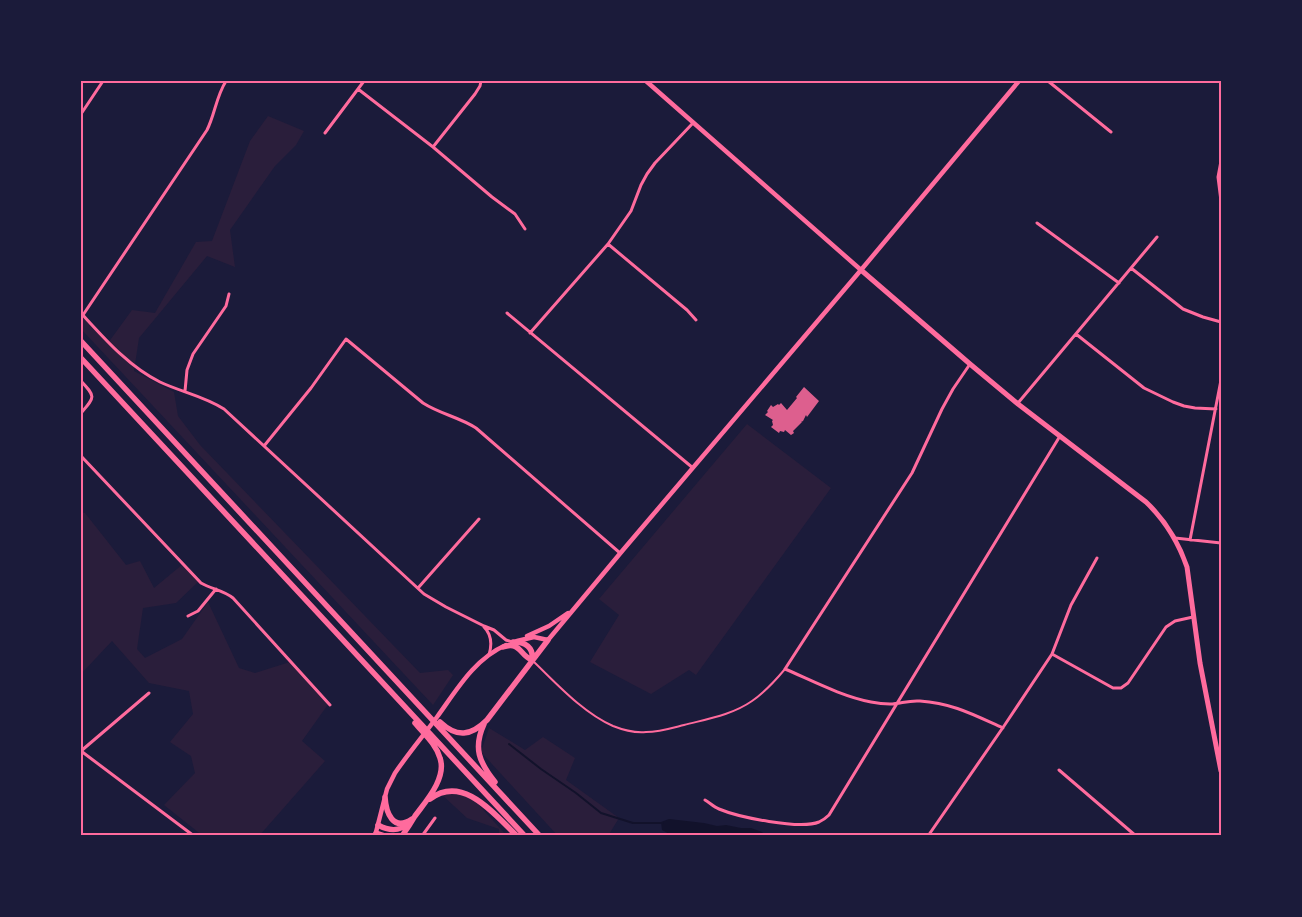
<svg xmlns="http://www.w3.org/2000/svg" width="1302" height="917" font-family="'PT Sans Narrow',sans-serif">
<rect width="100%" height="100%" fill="#1b1b3a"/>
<path fill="#2a1e3b" d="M268 116 304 131 296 145 275 166 230 230 235 267 207 256 139 338 134 371 174 392 178 416 200 445 420 673 448 670 453 675 433 705 81 329V315L108 343 132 310 155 313 196 242 212 241 250 141Z
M747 424 831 488 696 675 689 670 651 694 590 662 619 615 599 599Z
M81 512 85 513 126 565 140 561 154 588 183 564 199 581 176 603 143 608 137 649 145 658 182 639 208 602 239 668 255 673 290 662 329 703 302 741 325 761 259 836H203L164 805 195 773 191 756 170 742 193 714 189 691 149 683 112 641 81 674Z
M489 728 525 750 543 737 575 758 566 780 619 818 608 836H558L481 752Z
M467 792 507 836H499V829L467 818 440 793Z"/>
<path fill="#12122b" d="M669 819 704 823 717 826 726 825 741 828H751L762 832 766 836H673L662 830 661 822Z"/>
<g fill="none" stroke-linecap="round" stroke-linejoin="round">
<path stroke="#12122b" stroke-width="2" d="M509 744 541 769 576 793 601 813 633 823H663"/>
</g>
<path fill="#dd5f8e" d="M804 387 819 401 807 417 806 415 803 421 801 422H802L793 431 794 433 791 435 785 430 784 432 780 431 779 433 771 427 773 425 772 421 773 420 765 415 768 412 767 411 771 405 773 407 778 404 779 405 781 403 787 410 797 398 796 397Z"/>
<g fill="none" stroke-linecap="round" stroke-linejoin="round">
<path stroke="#ff6b9d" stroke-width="2" d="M533 661C556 683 583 713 613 726 623 730 635 733 646 732 659 732 672 728 684 725 707 719 732 715 752 701 765 692 775 681 785 669"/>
<path stroke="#ff6b9d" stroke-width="3" d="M1048 81 1111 132
M358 89 433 147 492 197 515 214 525 229
M81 114 103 81
M325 133 364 81
M433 147 475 94 480 86 481 81
M1221 161 1218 177 1221 201
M1037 223 1119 283
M608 244 687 310 696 320
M1131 268 1183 309 1203 317 1221 322
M81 313C104 338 129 367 160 382 181 392 204 396 224 409L424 594 446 607 484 626 494 630 506 640 512 642
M507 313 693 468
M83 315 207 130C215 114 216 97 226 81
M530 333 608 244 631 211 641 185 647 174 655 163 693 123
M1076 334 1144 388 1173 402 1184 406 1195 408 1216 409
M970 364 953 389 942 409 912 473 785 669C813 681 841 696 871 702 876 703 884 704 890 704 900 704 908 700 920 701 952 703 974 715 1003 728
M81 381C96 397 95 397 81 413
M185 391 187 370 193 354 226 306 229 294
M1018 403 1157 237
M264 446 311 388 346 339 423 403C440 414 459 417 476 428L620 553
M81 456 201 583C211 589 223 590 233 598L330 705
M1175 538 1221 543
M1190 540 1221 380
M418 588 479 519
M188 616 198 611 216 589
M484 627C492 635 492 645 489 655
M1052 654 1113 688H1121L1128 683 1166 627 1175 621 1193 617
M81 751 194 836
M81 751 149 693
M1059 770 1136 836
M705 800C710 803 714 807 719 809 738 817 800 830 819 822 823 820 826 818 829 815L1060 436
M422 836 435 818
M928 836 1004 726 1052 654 1071 605 1097 558"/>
<path stroke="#ff6b9d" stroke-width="4.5" d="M861 270 1019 81"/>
<path stroke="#ff6b9d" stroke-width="4.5" d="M527 636 549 626 568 613
M517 641 534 637 548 640 623 550 861 270 646 81
M375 836 387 789 395 773C408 754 423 736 437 717 456 691 474 659 506 645"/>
<path stroke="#ff6b9d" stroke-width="5" d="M861 270 970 364 1018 404 1146 502C1166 521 1178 541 1187 567L1200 663 1221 771"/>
<path stroke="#ff6b9d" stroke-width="5.5" d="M81 341 540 836
M81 358 525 836
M513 642C525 641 534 648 532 660
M503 647C521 641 519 655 532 660
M440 722C457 738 471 736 487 720L548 640
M484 724C473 748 479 762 495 782
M385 797C386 813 393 832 412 819
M430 799C463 774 494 814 517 836
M378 825C389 831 399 832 409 823
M376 833 385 836
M402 836C407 829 411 823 415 816 426 801 447 778 440 758 436 744 424 734 415 723"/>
</g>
<rect width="1302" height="917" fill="none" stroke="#1b1b3a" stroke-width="165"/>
<rect x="82" y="82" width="1138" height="752" fill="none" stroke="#ff6b9d" stroke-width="2"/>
</svg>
